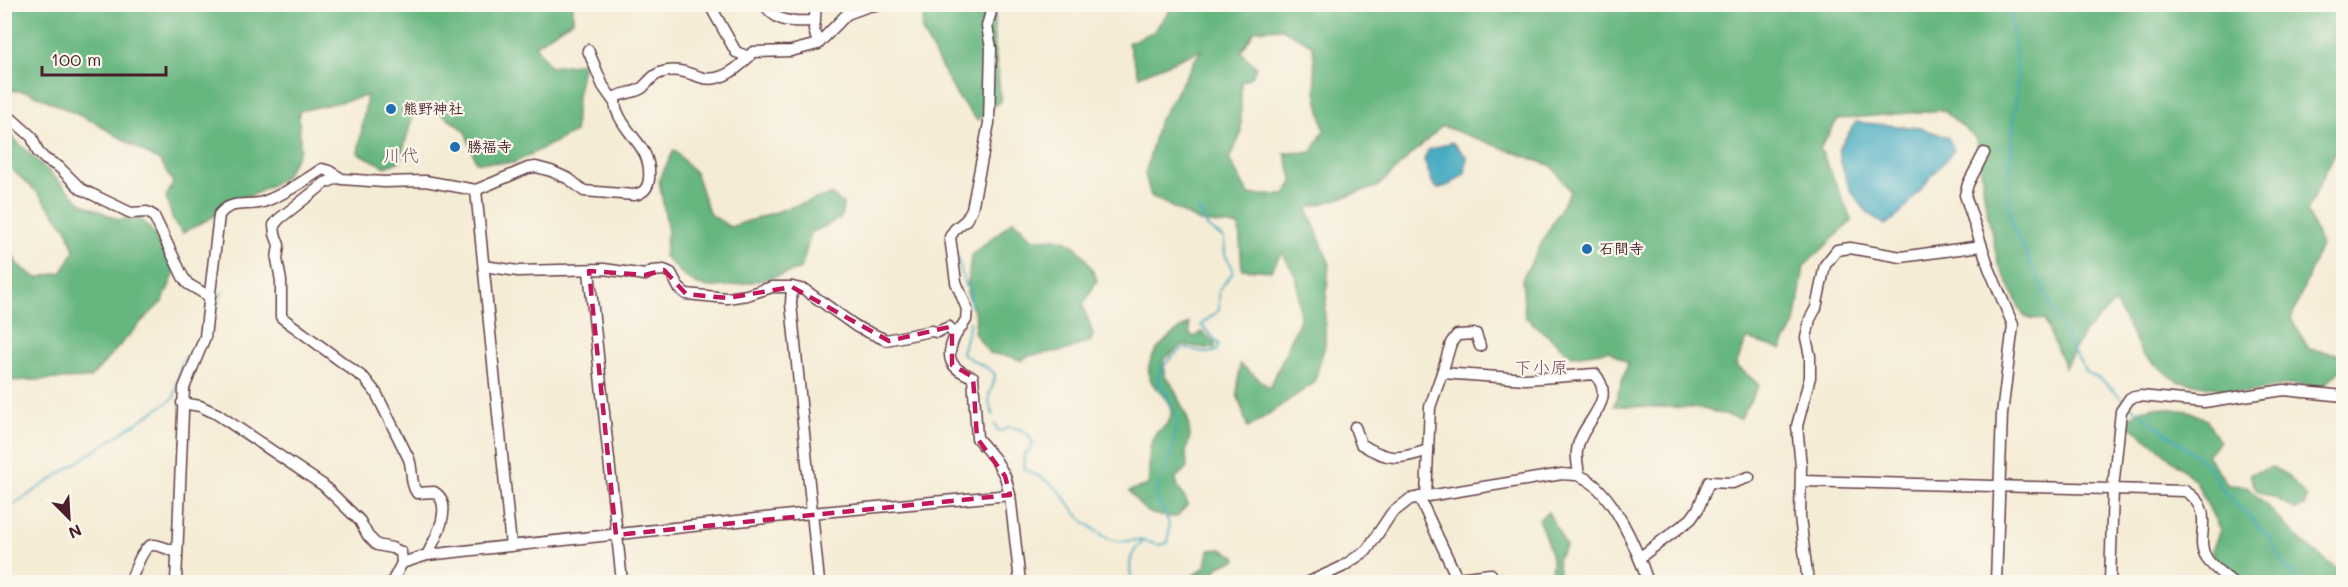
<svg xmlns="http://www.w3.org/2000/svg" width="2348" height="587" font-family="Mali,'Klee One',sans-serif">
<rect width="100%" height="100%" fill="#fbf7ec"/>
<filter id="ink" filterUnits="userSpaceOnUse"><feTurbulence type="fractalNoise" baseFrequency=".0167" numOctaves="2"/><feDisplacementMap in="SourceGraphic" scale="12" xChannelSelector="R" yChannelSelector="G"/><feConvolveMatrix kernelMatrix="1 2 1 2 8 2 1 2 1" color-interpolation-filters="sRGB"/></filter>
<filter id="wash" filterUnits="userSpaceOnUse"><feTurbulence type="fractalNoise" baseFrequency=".008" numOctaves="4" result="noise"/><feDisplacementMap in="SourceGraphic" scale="24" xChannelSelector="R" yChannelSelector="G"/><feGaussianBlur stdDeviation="1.35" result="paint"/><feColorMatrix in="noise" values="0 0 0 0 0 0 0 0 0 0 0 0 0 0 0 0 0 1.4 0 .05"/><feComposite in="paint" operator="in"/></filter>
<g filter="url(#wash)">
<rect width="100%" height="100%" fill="#f5ecd6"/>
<g fill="#66b680" stroke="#586a56" stroke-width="1.5" fill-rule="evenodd">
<path d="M931 4 996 5 994 38 1001 101 977 120 957 96 922 31 924 7Z"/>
<path d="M1175 4 2343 5V136L2307 211 2321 245 2291 319 2309 349 2343 355V368L2322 387 2294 384 2245 393 2177 381 2142 354 2115 302 2084 333 2065 367 2044 320 2024 317 1998 263 1985 201 1977 139 1943 110 1838 119 1820 148 1852 221 1804 266 1795 324 1781 349 1747 339 1736 365 1759 385 1740 419 1700 408 1614 406 1628 363 1609 351 1572 356 1525 317 1522 279 1570 191 1552 166 1442 126 1377 187 1307 208 1329 262 1325 317V345L1314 383 1248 428 1237 394 1240 364 1270 388 1300 319 1297 279 1282 252 1271 271 1242 269 1239 226 1200 222 1151 196 1145 175 1158 123 1201 50 1139 76 1128 43 1153 32ZM1281 28 1313 46 1316 92 1324 130 1312 152 1285 153 1293 182 1285 195H1249L1229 159 1241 134V82L1252 77 1256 67 1241 52 1255 30Z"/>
<path d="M5 5H573V20L535 45 550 67 584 63 577 96 575 132 514 163 476 162 465 131 431 106 413 115 400 161 386 167 358 153 367 96 299 111 300 150 284 178 183 233 173 221 166 197 173 183 161 162 94 122 29 92 10 90 11 136 82 203 119 220 137 216 151 230 176 269 163 301 143 320 90 378 5 381 4 234 17 264 37 278 62 272 74 251 68 231 38 193 9 167 4 149Z"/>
<path d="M674 150 696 174 709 213 730 227 831 194 843 204 841 218 811 233 801 269C777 276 718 294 696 284 684 278 673 265 664 256L668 231 659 180Z"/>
<path d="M1014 220 1033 239C1041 239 1050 238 1058 239 1077 240 1090 264 1097 280L1083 306 1093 334 1091 341 1067 350 1028 356 1022 361 1012 357 989 353 974 332 976 318 967 292 971 256Z"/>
<path d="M1189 323 1190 335 1195 337 1202 332 1215 343V346L1214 349 1183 345 1163 360 1165 377 1172 384 1188 420 1190 436 1186 452 1187 467 1176 478C1177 490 1184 494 1188 504L1177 517C1148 517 1146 513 1129 491L1148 485C1151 470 1146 449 1155 435 1160 427 1171 426 1171 414 1172 403 1162 395 1155 387 1134 361 1170 335 1189 323Z"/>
<path d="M2155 407 2189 411 2207 420 2219 441 2207 455 2228 485 2247 486 2300 540 2343 574V582H2240L2211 552 2220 530 2195 480 2150 441 2124 422 2141 410Z"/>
<path d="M2272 467 2287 475 2307 498 2304 506 2296 510C2289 506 2282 501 2275 498 2257 491 2256 494 2250 474Z"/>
<path d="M1548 512 1566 546 1557 559 1559 571 1557 582H1494L1498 572 1505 578 1529 574 1536 579 1547 580C1560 558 1544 540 1539 519Z"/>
<path d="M1221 549 1236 556 1237 560C1223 564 1214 563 1215 582H1184L1206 566 1209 550Z"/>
</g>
<g fill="#3fa9bf" stroke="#446475" stroke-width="1.5">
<path d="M1856 122 1921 128 1948 137 1954 150 1900 214 1885 225 1867 212 1850 190 1841 163 1839 148Z"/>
<path d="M1452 142 1467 157 1465 173 1451 184 1438 189 1433 184 1424 160 1428 150Z"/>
</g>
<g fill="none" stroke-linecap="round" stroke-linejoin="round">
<g stroke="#3fa9bf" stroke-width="2">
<path d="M2008 4C2011 29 2018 54 2017 79 2016 127 2004 175 2012 224L2074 353 2087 372 2104 382 2125 401"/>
<path d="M957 255 963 278 970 294 971 307"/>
<path d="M970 322 962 353C972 362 985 364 995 374 994 395 983 389 993 415"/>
<path d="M211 323 222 292"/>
<path d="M2129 405 2198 457 2209 467 2223 490 2271 540 2285 566 2298 582"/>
<path d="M995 424 997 430 1002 431 1008 427C1021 428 1027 431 1033 443L1030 449 1023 457 1025 469C1036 476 1048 479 1057 489 1064 495 1069 504 1075 512 1081 520 1103 537 1112 540 1124 544 1132 538 1144 541"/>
<path d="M4 511 174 398 182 362 198 342"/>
<path d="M1132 582C1128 565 1129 552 1144 541L1159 545 1168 543 1169 523 1157 498 1158 488 1173 447 1177 419 1167 394 1157 382C1161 365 1170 357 1184 348L1209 353 1217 351 1219 344 1201 325 1219 310V290L1233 272 1232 267 1225 255 1224 238 1208 228 1198 209"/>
</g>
</g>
</g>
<g filter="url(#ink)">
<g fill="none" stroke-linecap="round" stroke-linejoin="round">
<defs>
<g id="minor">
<path d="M707 4 712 9 736 52 749 57"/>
<path d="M764 4C779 25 791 21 815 21"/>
<path d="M818 44 847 14 869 6 884 4"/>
<path d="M588 50 603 86 615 103"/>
<path d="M4 112 32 137 38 152 45 159 59 167 81 189 131 213 147 212 154 216 183 277 188 284 210 297"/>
<path d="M1984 153 1968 184 1965 195 1989 268 2013 325 2002 414 1996 582"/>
<path d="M338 178 325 183 279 219 274 225 275 234 279 245 277 259 281 281V317L365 379 376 393 409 459C413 470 410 484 417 493L434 492C455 504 435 540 427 555"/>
<path d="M476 190 511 546"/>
<path d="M484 266 518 271 604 269 645 275 652 271 664 270 671 273 679 288 686 294 727 298 747 295 772 287H792L805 290 857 327 886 340 931 331 937 332 949 327 955 336C944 359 951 369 973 377L977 438 995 459 1005 476 1010 495 1020 582"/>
<path d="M589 271 622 582"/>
<path d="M792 287 791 304 819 582"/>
<path d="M955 336 966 320 967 309 956 282 950 237 955 229 966 220 972 209 989 123 991 48 987 26 993 4"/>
<path d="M1442 373 1451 343 1457 335 1476 334 1480 346"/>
<path d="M182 403 200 406 217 414 323 485 360 521 368 536 377 545 392 548 401 552 402 563"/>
<path d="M1355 427 1361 444C1388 461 1399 460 1428 450"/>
<path d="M1801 481 2185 491C2219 511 2192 538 2207 559 2213 568 2224 575 2232 582"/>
<path d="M1426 496 1430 407 1442 373 1526 379 1595 374C1619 403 1580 422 1577 451 1576 458 1578 467 1579 475"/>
<path d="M1419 497 1457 578 1491 574"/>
<path d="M1639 558 1691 519 1698 509 1709 482 1732 483 1749 477"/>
<path d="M130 582C134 574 142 545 153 545 160 545 170 550 177 552"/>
<path d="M176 582 184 388 205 337 219 215C231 199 247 207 263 202 283 195 304 181 322 169L329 171 342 179 384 182 425 181 476 190 528 168 536 167 551 171 569 179 584 191 634 195C643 193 648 189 649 179 652 146 627 138 617 111 615 107 615 102 615 97 623 93 635 93 642 88 651 80 653 73 668 71 681 69 690 74 700 77 721 84 741 66 753 52L791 51 818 44 814 30 816 4"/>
<path d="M392 582 402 563 427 555 811 513 1010 495"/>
<path d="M1309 582 1342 567 1367 550 1391 514 1410 499 1562 474C1567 475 1575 474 1580 476 1612 488 1638 552 1648 582"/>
<path d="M1808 582 1800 517 1801 466 1797 426 1810 377V356L1806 338 1810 319 1816 308 1825 265 1837 250 1850 248 1901 257 1981 246"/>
<path d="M2110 582 2113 489 2121 411 2130 398 2140 396 2204 402 2284 390 2344 396"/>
</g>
</defs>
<use href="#minor" stroke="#643e45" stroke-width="13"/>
<use href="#minor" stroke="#fff" stroke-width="10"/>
</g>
</g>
<path fill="none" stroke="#c2185b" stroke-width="4.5" stroke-dasharray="12 8" stroke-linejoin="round" d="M664 270 686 294 727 298 792 287 889 341 949 327 952 331V365L973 377 977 438 1005 476 1010 495 616 535 589 271 645 275Z"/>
<g fill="#1f6fb2" stroke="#fbf7ec" stroke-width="2">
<circle cx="391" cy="109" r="6"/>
<circle cx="455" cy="147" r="6"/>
<circle cx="1587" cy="249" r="6"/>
</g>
<g text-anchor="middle" stroke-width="4.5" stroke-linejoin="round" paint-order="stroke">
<g font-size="15" font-weight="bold" fill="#4a1f2b" stroke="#fbf7ec" text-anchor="start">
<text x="403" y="114">熊野神社</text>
<text x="467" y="152">勝福寺</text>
<text x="1599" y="254">石間寺</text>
</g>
<g font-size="18" fill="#7a4c5d" stroke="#fbf7ec">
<text x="401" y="162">川代</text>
<text x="1541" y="374">下小原</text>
</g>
</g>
<rect width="2348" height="587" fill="none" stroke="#fbf7ec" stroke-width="24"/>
<g transform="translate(69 518) rotate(156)" stroke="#fbf7ec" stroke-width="4.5" paint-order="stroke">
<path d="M0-4.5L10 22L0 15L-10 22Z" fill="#4a1f2b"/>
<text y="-9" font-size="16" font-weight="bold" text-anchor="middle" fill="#4a1f2b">N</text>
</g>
<path d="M42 66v9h124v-9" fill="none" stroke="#4a1f2b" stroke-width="3"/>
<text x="51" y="66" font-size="18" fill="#4a1f2b" stroke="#fbf7ec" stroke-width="4.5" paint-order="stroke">100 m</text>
</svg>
